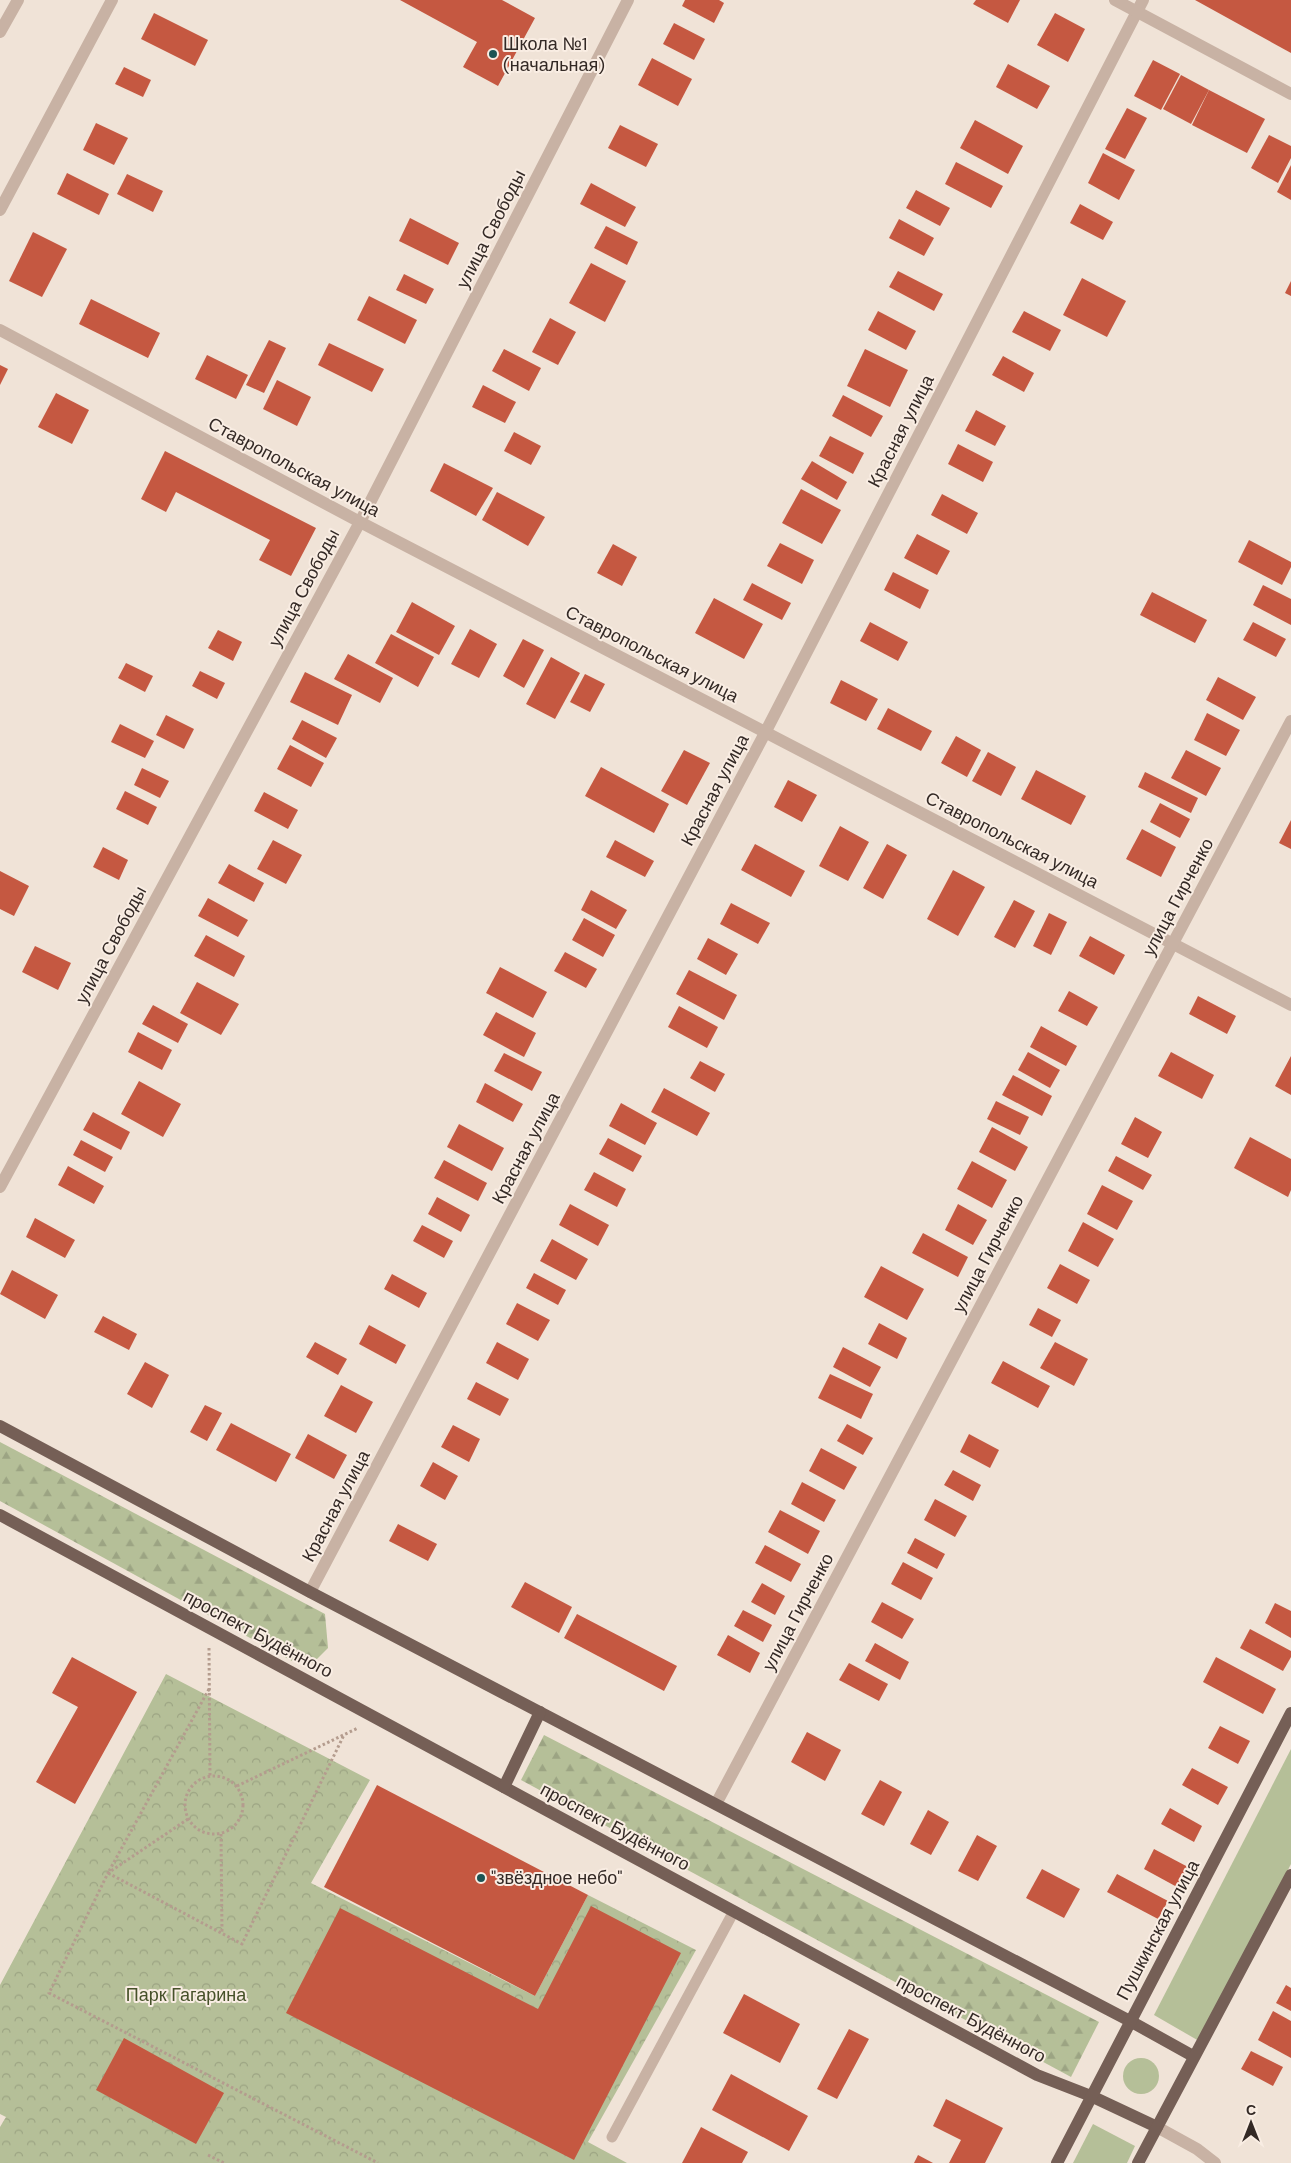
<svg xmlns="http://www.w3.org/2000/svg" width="1291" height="2163" font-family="'DM Sans',sans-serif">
<defs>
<pattern id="forest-firs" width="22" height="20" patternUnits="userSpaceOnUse" patternTransform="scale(1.25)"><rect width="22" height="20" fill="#b5bf98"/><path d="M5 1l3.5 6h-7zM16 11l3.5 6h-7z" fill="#9ca483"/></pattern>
<pattern id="park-crowns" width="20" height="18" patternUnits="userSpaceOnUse" patternTransform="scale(1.25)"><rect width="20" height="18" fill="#b5bf98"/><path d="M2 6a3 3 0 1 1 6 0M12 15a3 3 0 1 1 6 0" fill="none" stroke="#9ca483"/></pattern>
</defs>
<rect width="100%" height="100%" fill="#f0e3d7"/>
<g fill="#b5bf98">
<path d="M1291 1749V1864L1199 2041 1154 2015Z"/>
<circle cx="1141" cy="2076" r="18"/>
<path d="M1093 2124 1135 2146 1127 2163H1073Z"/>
</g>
<g fill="url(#forest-firs)">
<path d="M0 1442 325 1614 328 1648 313 1663 292 1661 0 1501Z"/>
<path d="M544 1735 1099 2022 1071 2077 521 1780Z"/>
</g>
<path fill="url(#park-crowns)" d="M166 1674 370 1780 311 1883 535 1996 588 1895 696 1950 588 2142 627 2163H0V2127L6 2117 0 2114V1985Z"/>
<g fill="#c55841">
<path d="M400 0H502L535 18 498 86 463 67 477 42Z"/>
<path d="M685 0H719L724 3 714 23 682 6Z"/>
<path d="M976 0H1020L1008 23 973 4Z"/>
<path d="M1195 0H1291V53Z"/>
<path d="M154 13 208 40 195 66 141 39Z"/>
<path d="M1055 13 1085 29 1068 62 1037 45Z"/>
<path d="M674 23 705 39 694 60 663 44Z"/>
<path d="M652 58 692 79 678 106 638 85Z"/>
<path d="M1153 60 1180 74 1161 110 1134 96Z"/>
<path d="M1008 64 1050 86 1037 109 996 87Z"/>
<path d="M124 67 151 80 143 97 115 84Z"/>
<path d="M1181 75 1209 90 1191 124 1163 109Z"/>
<path d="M1209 90 1265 119 1247 153 1192 125Z"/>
<path d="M1127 108 1147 118 1125 159 1105 149Z"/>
<path d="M975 120 1023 146 1008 174 960 148Z"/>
<path d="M96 123 128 138 114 165 83 150Z"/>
<path d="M620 125 658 144 646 167 608 148Z"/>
<path d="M1269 135 1291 146V158L1278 183 1251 168Z"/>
<path d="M1103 153 1135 170 1119 200 1088 183Z"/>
<path d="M956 162 1003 186 991 208 945 184Z"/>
<path d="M1291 165V200L1277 192Z"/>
<path d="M67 173 109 194 99 215 57 194Z"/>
<path d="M127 174 163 191 153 212 117 194Z"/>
<path d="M591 183 636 207 625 227 580 204Z"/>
<path d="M916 190 950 208 940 226 906 208Z"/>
<path d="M1080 204 1113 222 1103 240 1070 223Z"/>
<path d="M410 218 459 243 448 265 399 241Z"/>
<path d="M899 219 934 238 924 256 889 238Z"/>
<path d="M606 226 638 242 627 265 594 248Z"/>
<path d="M33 232 67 249 42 297 9 281Z"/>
<path d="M591 263 626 281 605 322 569 303Z"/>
<path d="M898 271 943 294 934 311 889 287Z"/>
<path d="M404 274 434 289 426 304 396 290Z"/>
<path d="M1082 278 1126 301 1107 337 1063 315Z"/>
<path d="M1291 281V296L1285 293Z"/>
<path d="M369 296 417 320 405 344 357 320Z"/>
<path d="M91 299 160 333 148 358 79 324Z"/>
<path d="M878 311 916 331 906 350 868 330Z"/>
<path d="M1024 311 1061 330 1050 351 1012 332Z"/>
<path d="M550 318 576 332 558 365 532 352Z"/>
<path d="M269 340 286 348 264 393 246 385Z"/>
<path d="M329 343 384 369 372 392 318 365Z"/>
<path d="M504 349 541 368 529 391 492 371Z"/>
<path d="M865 349 908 370 890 407 847 386Z"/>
<path d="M207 355 248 375 236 399 195 379Z"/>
<path d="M1003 356 1034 373 1024 392 992 375Z"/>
<path d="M0 365 8 369 0 385Z"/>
<path d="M277 380 311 397 297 426 263 409Z"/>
<path d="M483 385 516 402 505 423 472 407Z"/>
<path d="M56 393 89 410 72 444 38 427Z"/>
<path d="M843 395 883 416 871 437 832 416Z"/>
<path d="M976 410 1006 426 995 446 965 431Z"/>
<path d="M514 432 541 446 531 465 504 451Z"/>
<path d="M830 436 864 453 853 474 819 456Z"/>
<path d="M958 444 993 462 983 482 948 464Z"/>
<path d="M165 451 316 528 291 576 259 560 270 540 176 492 166 512 141 499Z"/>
<path d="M812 461 847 482 837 500 801 479Z"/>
<path d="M444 463 493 488 476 516 430 491Z"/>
<path d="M801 489 841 510 822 544 782 523Z"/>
<path d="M497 492 545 517 528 546 482 520Z"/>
<path d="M942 494 978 513 967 534 931 515Z"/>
<path d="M917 534 950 551 937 575 904 558Z"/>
<path d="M1249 540 1291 562V567L1282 585 1238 562Z"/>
<path d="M780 543 814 560 802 584 767 566Z"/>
<path d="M613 544 637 557 622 586 597 573Z"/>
<path d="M893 572 929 590 920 609 884 590Z"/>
<path d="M752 583 791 603 782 620 743 600Z"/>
<path d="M1263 585 1291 599V625L1253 605Z"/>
<path d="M1152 592 1207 620 1195 643 1140 615Z"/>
<path d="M714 598 763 624 744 659 695 633Z"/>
<path d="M412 602 455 626 439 655 396 632Z"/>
<path d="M870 622 908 642 898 661 860 641Z"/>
<path d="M1253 622 1286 639 1276 657 1243 640Z"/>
<path d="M470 629 497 644 479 678 451 664Z"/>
<path d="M218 630 242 642 233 661 208 648Z"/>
<path d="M391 634 434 657 418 687 375 663Z"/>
<path d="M523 639 544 650 524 688 503 676Z"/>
<path d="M348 654 393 678 380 703 334 679Z"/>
<path d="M551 657 580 673 555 719 526 704Z"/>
<path d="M126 663 153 676 145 692 118 678Z"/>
<path d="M200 671 225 683 217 699 192 686Z"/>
<path d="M305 672 352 695 338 725 290 702Z"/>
<path d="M585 674 605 684 590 712 570 702Z"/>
<path d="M1218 677 1256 697 1243 720 1206 700Z"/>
<path d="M841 680 878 699 866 721 830 703Z"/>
<path d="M888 708 932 731 921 751 877 729Z"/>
<path d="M1207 713 1240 730 1226 756 1194 740Z"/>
<path d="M166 715 194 729 184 749 156 735Z"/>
<path d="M302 720 337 738 326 758 292 739Z"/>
<path d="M120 724 154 741 145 758 111 742Z"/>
<path d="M956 736 981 750 967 777 941 763Z"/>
<path d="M290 745 324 763 311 787 277 769Z"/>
<path d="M684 750 710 763 687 805 661 791Z"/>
<path d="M1186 750 1221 768 1206 796 1171 778Z"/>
<path d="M988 752 1016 767 1001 796 972 781Z"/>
<path d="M601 767 669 804 654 833 585 796Z"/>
<path d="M142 768 169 781 160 798 134 785Z"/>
<path d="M1036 770 1086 796 1071 825 1021 799Z"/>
<path d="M1145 772 1198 798 1191 813 1138 787Z"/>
<path d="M788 780 817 795 802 822 774 807Z"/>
<path d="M125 791 157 807 148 825 116 809Z"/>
<path d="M264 792 298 810 288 829 254 811Z"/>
<path d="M1160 803 1190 819 1180 838 1150 822Z"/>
<path d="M1291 820V849L1279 843Z"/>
<path d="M840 826 869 842 848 881 819 866Z"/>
<path d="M1142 829 1176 847 1161 877 1126 859Z"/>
<path d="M273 840 302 855 286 884 257 869Z"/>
<path d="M615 840 654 861 645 877 606 857Z"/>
<path d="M755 844 805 871 791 897 741 870Z"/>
<path d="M887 844 907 855 883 899 863 888Z"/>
<path d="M103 847 128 860 119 880 93 867Z"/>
<path d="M229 864 264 883 254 902 218 883Z"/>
<path d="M953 870 985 887 958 936 927 919Z"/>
<path d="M0 871 29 886 14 916 0 909Z"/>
<path d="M591 890 627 910 616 929 581 910Z"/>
<path d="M208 898 248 920 238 937 198 916Z"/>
<path d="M1014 900 1035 911 1015 948 994 937Z"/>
<path d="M731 903 770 923 758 944 720 924Z"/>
<path d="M1049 913 1067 922 1051 955 1033 946Z"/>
<path d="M584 918 615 935 603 957 572 940Z"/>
<path d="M206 935 245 956 234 977 194 956Z"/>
<path d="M1090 936 1125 955 1114 975 1079 956Z"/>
<path d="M708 938 738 954 726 975 697 959Z"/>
<path d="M35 946 71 963 58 990 22 972Z"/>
<path d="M565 952 597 969 586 988 554 971Z"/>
<path d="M500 967 547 992 533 1018 486 993Z"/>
<path d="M689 970 737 995 724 1020 676 994Z"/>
<path d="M197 982 239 1004 221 1035 180 1013Z"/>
<path d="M1069 991 1098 1007 1087 1026 1058 1011Z"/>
<path d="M1198 996 1236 1016 1227 1034 1189 1014Z"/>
<path d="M153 1005 188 1024 178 1043 142 1024Z"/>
<path d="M679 1006 718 1027 707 1048 668 1027Z"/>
<path d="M496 1012 536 1033 524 1057 483 1035Z"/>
<path d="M1041 1026 1077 1046 1066 1066 1030 1047Z"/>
<path d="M138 1032 172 1050 162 1070 128 1052Z"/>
<path d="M1028 1052 1060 1070 1050 1088 1018 1070Z"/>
<path d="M1171 1052 1214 1075 1202 1099 1158 1076Z"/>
<path d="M504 1053 542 1072 532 1091 494 1071Z"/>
<path d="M1291 1056V1095L1275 1086Z"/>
<path d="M700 1061 725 1074 715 1092 690 1078Z"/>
<path d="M1013 1075 1052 1096 1042 1116 1002 1095Z"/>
<path d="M139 1081 181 1104 163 1137 121 1114Z"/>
<path d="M485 1083 523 1104 513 1122 476 1102Z"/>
<path d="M664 1088 710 1113 697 1136 651 1112Z"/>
<path d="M996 1101 1029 1117 1020 1135 987 1119Z"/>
<path d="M621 1103 657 1123 645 1145 609 1126Z"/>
<path d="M93 1112 130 1132 121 1150 83 1130Z"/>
<path d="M1135 1117 1162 1132 1148 1158 1121 1144Z"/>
<path d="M459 1124 504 1148 492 1171 447 1147Z"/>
<path d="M992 1127 1028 1147 1015 1171 979 1152Z"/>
<path d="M1250 1137 1291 1159V1190L1288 1197 1234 1168Z"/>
<path d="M608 1138 642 1156 633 1172 599 1154Z"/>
<path d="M81 1140 113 1157 105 1172 73 1155Z"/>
<path d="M1116 1156 1152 1175 1143 1190 1108 1171Z"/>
<path d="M444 1160 487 1183 478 1201 434 1178Z"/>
<path d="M972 1161 1007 1180 992 1208 957 1189Z"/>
<path d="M68 1166 104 1186 94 1204 58 1185Z"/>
<path d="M594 1172 626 1189 617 1207 584 1190Z"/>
<path d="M1102 1185 1133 1201 1117 1230 1087 1214Z"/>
<path d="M437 1197 470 1215 461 1232 428 1214Z"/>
<path d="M570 1204 609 1225 598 1246 559 1225Z"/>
<path d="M958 1204 987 1220 973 1245 945 1230Z"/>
<path d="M35 1218 75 1240 65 1258 26 1237Z"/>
<path d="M1083 1222 1114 1239 1098 1267 1068 1251Z"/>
<path d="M422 1225 453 1241 444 1258 413 1241Z"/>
<path d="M923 1233 968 1257 958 1277 912 1253Z"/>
<path d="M552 1239 588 1259 576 1280 540 1261Z"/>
<path d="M1060 1264 1090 1280 1077 1304 1047 1288Z"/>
<path d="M881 1266 924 1289 907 1320 864 1297Z"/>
<path d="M12 1270 58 1295 45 1319 0 1294Z"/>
<path d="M534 1273 566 1290 558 1305 526 1288Z"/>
<path d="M392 1274 427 1293 419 1308 384 1289Z"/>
<path d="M517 1303 550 1320 538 1341 506 1324Z"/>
<path d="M1038 1308 1061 1320 1052 1337 1029 1325Z"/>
<path d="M103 1316 137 1334 129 1350 94 1332Z"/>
<path d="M879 1323 907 1338 897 1359 868 1344Z"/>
<path d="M369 1325 406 1345 396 1364 359 1344Z"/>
<path d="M315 1342 347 1359 338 1375 306 1357Z"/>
<path d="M497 1342 529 1359 518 1380 486 1363Z"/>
<path d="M1055 1342 1088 1359 1074 1386 1040 1368Z"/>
<path d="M843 1347 881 1367 870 1387 833 1367Z"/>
<path d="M1003 1361 1050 1386 1038 1408 991 1383Z"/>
<path d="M145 1362 169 1375 152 1408 127 1394Z"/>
<path d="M830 1374 873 1394 861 1419 818 1398Z"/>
<path d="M476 1382 509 1399 500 1416 467 1399Z"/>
<path d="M341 1385 373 1402 356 1433 324 1416Z"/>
<path d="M205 1405 222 1413 207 1441 190 1432Z"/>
<path d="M231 1423 291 1454 276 1482 216 1450Z"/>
<path d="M847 1424 873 1438 863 1455 837 1441Z"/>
<path d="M453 1425 480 1439 469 1462 441 1447Z"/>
<path d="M308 1434 347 1455 334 1479 295 1458Z"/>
<path d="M969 1434 999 1450 990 1468 960 1452Z"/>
<path d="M821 1448 857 1467 844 1490 809 1471Z"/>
<path d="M433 1462 458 1476 445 1500 420 1486Z"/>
<path d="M953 1470 981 1485 973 1501 944 1485Z"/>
<path d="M802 1482 836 1500 824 1522 791 1504Z"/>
<path d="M935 1499 967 1516 955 1537 924 1520Z"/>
<path d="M780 1510 820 1531 808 1554 768 1532Z"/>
<path d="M398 1524 437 1544 428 1561 389 1541Z"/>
<path d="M915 1538 945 1554 937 1569 907 1553Z"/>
<path d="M765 1545 801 1564 791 1582 755 1563Z"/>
<path d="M903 1562 933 1578 921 1600 891 1584Z"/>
<path d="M525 1582 572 1607 559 1633 511 1607Z"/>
<path d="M762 1583 785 1596 775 1615 751 1602Z"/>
<path d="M882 1602 914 1619 902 1639 871 1622Z"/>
<path d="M1275 1603 1291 1611V1638L1265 1623Z"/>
<path d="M743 1610 772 1625 763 1642 734 1626Z"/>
<path d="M577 1614 677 1666 664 1691 564 1638Z"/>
<path d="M1250 1629 1291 1651V1657L1283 1671 1240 1648Z"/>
<path d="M728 1635 760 1653 750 1673 717 1655Z"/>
<path d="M875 1643 909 1662 900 1680 865 1661Z"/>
<path d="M72 1657 137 1692 75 1804 36 1782 78 1707 52 1693Z"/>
<path d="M1216 1657 1276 1689 1263 1714 1203 1682Z"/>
<path d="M849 1663 888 1684 879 1701 839 1680Z"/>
<path d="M1220 1726 1250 1741 1238 1764 1208 1748Z"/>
<path d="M807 1732 841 1750 825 1781 791 1762Z"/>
<path d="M1192 1768 1228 1787 1218 1805 1182 1785Z"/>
<path d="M880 1780 902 1792 884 1826 861 1814Z"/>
<path d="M377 1785 588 1895 535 1996 324 1887Z"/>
<path d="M1170 1808 1202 1826 1194 1842 1161 1824Z"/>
<path d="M928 1810 949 1822 931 1855 910 1844Z"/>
<path d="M977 1835 997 1846 978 1881 958 1871Z"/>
<path d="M1154 1849 1188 1867 1177 1887 1144 1869Z"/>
<path d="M1042 1869 1080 1889 1064 1918 1026 1898Z"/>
<path d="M1117 1874 1168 1901 1158 1919 1107 1892Z"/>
<path d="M591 1906 681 1953 574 2160 286 2013 340 1908 538 2009Z"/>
<path d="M1286 1985 1291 1988V2011L1276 2003Z"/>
<path d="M744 1994 800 2024 780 2063 723 2033Z"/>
<path d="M1273 2011 1291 2021V2058L1258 2040Z"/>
<path d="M849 2029 869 2039 837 2099 817 2089Z"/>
<path d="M124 2038 224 2093 196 2144 96 2090Z"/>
<path d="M1251 2051 1283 2067 1273 2086 1241 2069Z"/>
<path d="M731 2074 808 2116 789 2151 712 2110Z"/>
<path d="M946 2099 1003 2128 985 2163H949L961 2140 933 2126Z"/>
<path d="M701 2127 748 2152 742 2163H682Z"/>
<path d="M918 2155 933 2163H914Z"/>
</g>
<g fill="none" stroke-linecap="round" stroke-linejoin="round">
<g stroke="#b49c8e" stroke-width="3" stroke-dasharray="2.5 2.5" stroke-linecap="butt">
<path d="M209 1648 210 1776"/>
<path d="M209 1689 108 1873 242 1944 344 1735"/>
<circle cx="214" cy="1805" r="29"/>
<path d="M237 1786 358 1728"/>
<path d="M188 1819 108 1873 49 1993 378 2163"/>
<path d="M221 1834 222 1933"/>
<path d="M208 2155 224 2163"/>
</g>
<path stroke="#c8b2a4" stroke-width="11" d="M612 2137 734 1911"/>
<g stroke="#c8b2a4" stroke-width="12">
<path d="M0 32 18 0"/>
<path d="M0 210 112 0"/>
<path d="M0 330 360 522 1291 1005"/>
<path d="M0 1187 360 522 628 0"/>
<path d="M310 1592 765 733 1143 0"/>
<path d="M716 1804 1291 721"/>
<path d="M1157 2127 1197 2149 1215 2163"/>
</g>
<path stroke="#c8b2a4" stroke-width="12" d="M1115 0 1291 94"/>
<g stroke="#755f56" stroke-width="12">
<path d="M0 1426 310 1592 1130 2021 1193 2056"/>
<path d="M0 1515 1037 2075 1091 2096 1157 2127"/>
<path d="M504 1787 540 1712"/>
<path d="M1057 2163 1291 1713"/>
<path d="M1138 2163 1291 1875"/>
</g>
</g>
<g fill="#1c5454" stroke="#f9ede3" stroke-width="2">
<circle cx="493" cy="54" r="5"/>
<circle cx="481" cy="1878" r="5"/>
</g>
<g text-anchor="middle" stroke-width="4" stroke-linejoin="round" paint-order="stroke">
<g font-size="18" fill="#332925" stroke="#f9ede3" text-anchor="start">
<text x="503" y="50">Школа №1<tspan x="503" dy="21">(начальная)</tspan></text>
<text x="491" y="1884">"звёздное небо"</text>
</g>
<g font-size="18" fill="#332925" stroke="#f9ede3">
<text transform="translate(491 229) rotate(-63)" y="6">улица Свободы</text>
<text transform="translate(901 431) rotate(-63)" y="6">Красная улица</text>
<text transform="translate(294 467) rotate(28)" y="6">Ставропольская улица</text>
<text transform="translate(304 588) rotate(-62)" y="6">улица Свободы</text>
<text transform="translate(652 654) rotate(27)" y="6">Ставропольская улица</text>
<text transform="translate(715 790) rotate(-62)" y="6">Красная улица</text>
<text transform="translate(1012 840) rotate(27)" y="6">Ставропольская улица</text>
<text transform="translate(1178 897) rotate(-62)" y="6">улица Гирченко</text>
<text transform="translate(111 945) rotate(-62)" y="6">улица Свободы</text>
<text transform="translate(526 1148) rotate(-62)" y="6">Красная улица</text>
<text transform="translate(988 1254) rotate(-62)" y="6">улица Гирченко</text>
<text transform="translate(336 1506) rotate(-62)" y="6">Красная улица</text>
<text transform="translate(798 1612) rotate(-62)" y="6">улица Гирченко</text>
<text transform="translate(258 1634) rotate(28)" y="6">проспект Будённого</text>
<text transform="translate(615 1827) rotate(28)" y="6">проспект Будённого</text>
<text transform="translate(1158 1930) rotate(-62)" y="6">Пушкинская улица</text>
<text transform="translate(971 2019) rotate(28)" y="6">проспект Будённого</text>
</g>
<g font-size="18" fill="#465129" stroke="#f9ede3">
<text x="186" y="2001">Парк Гагарина</text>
</g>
</g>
<g transform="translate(1251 2123)" stroke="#f9ede3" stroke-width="4" paint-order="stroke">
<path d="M0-4L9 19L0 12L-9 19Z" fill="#332925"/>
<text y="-8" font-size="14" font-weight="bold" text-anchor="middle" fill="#332925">С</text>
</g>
</svg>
